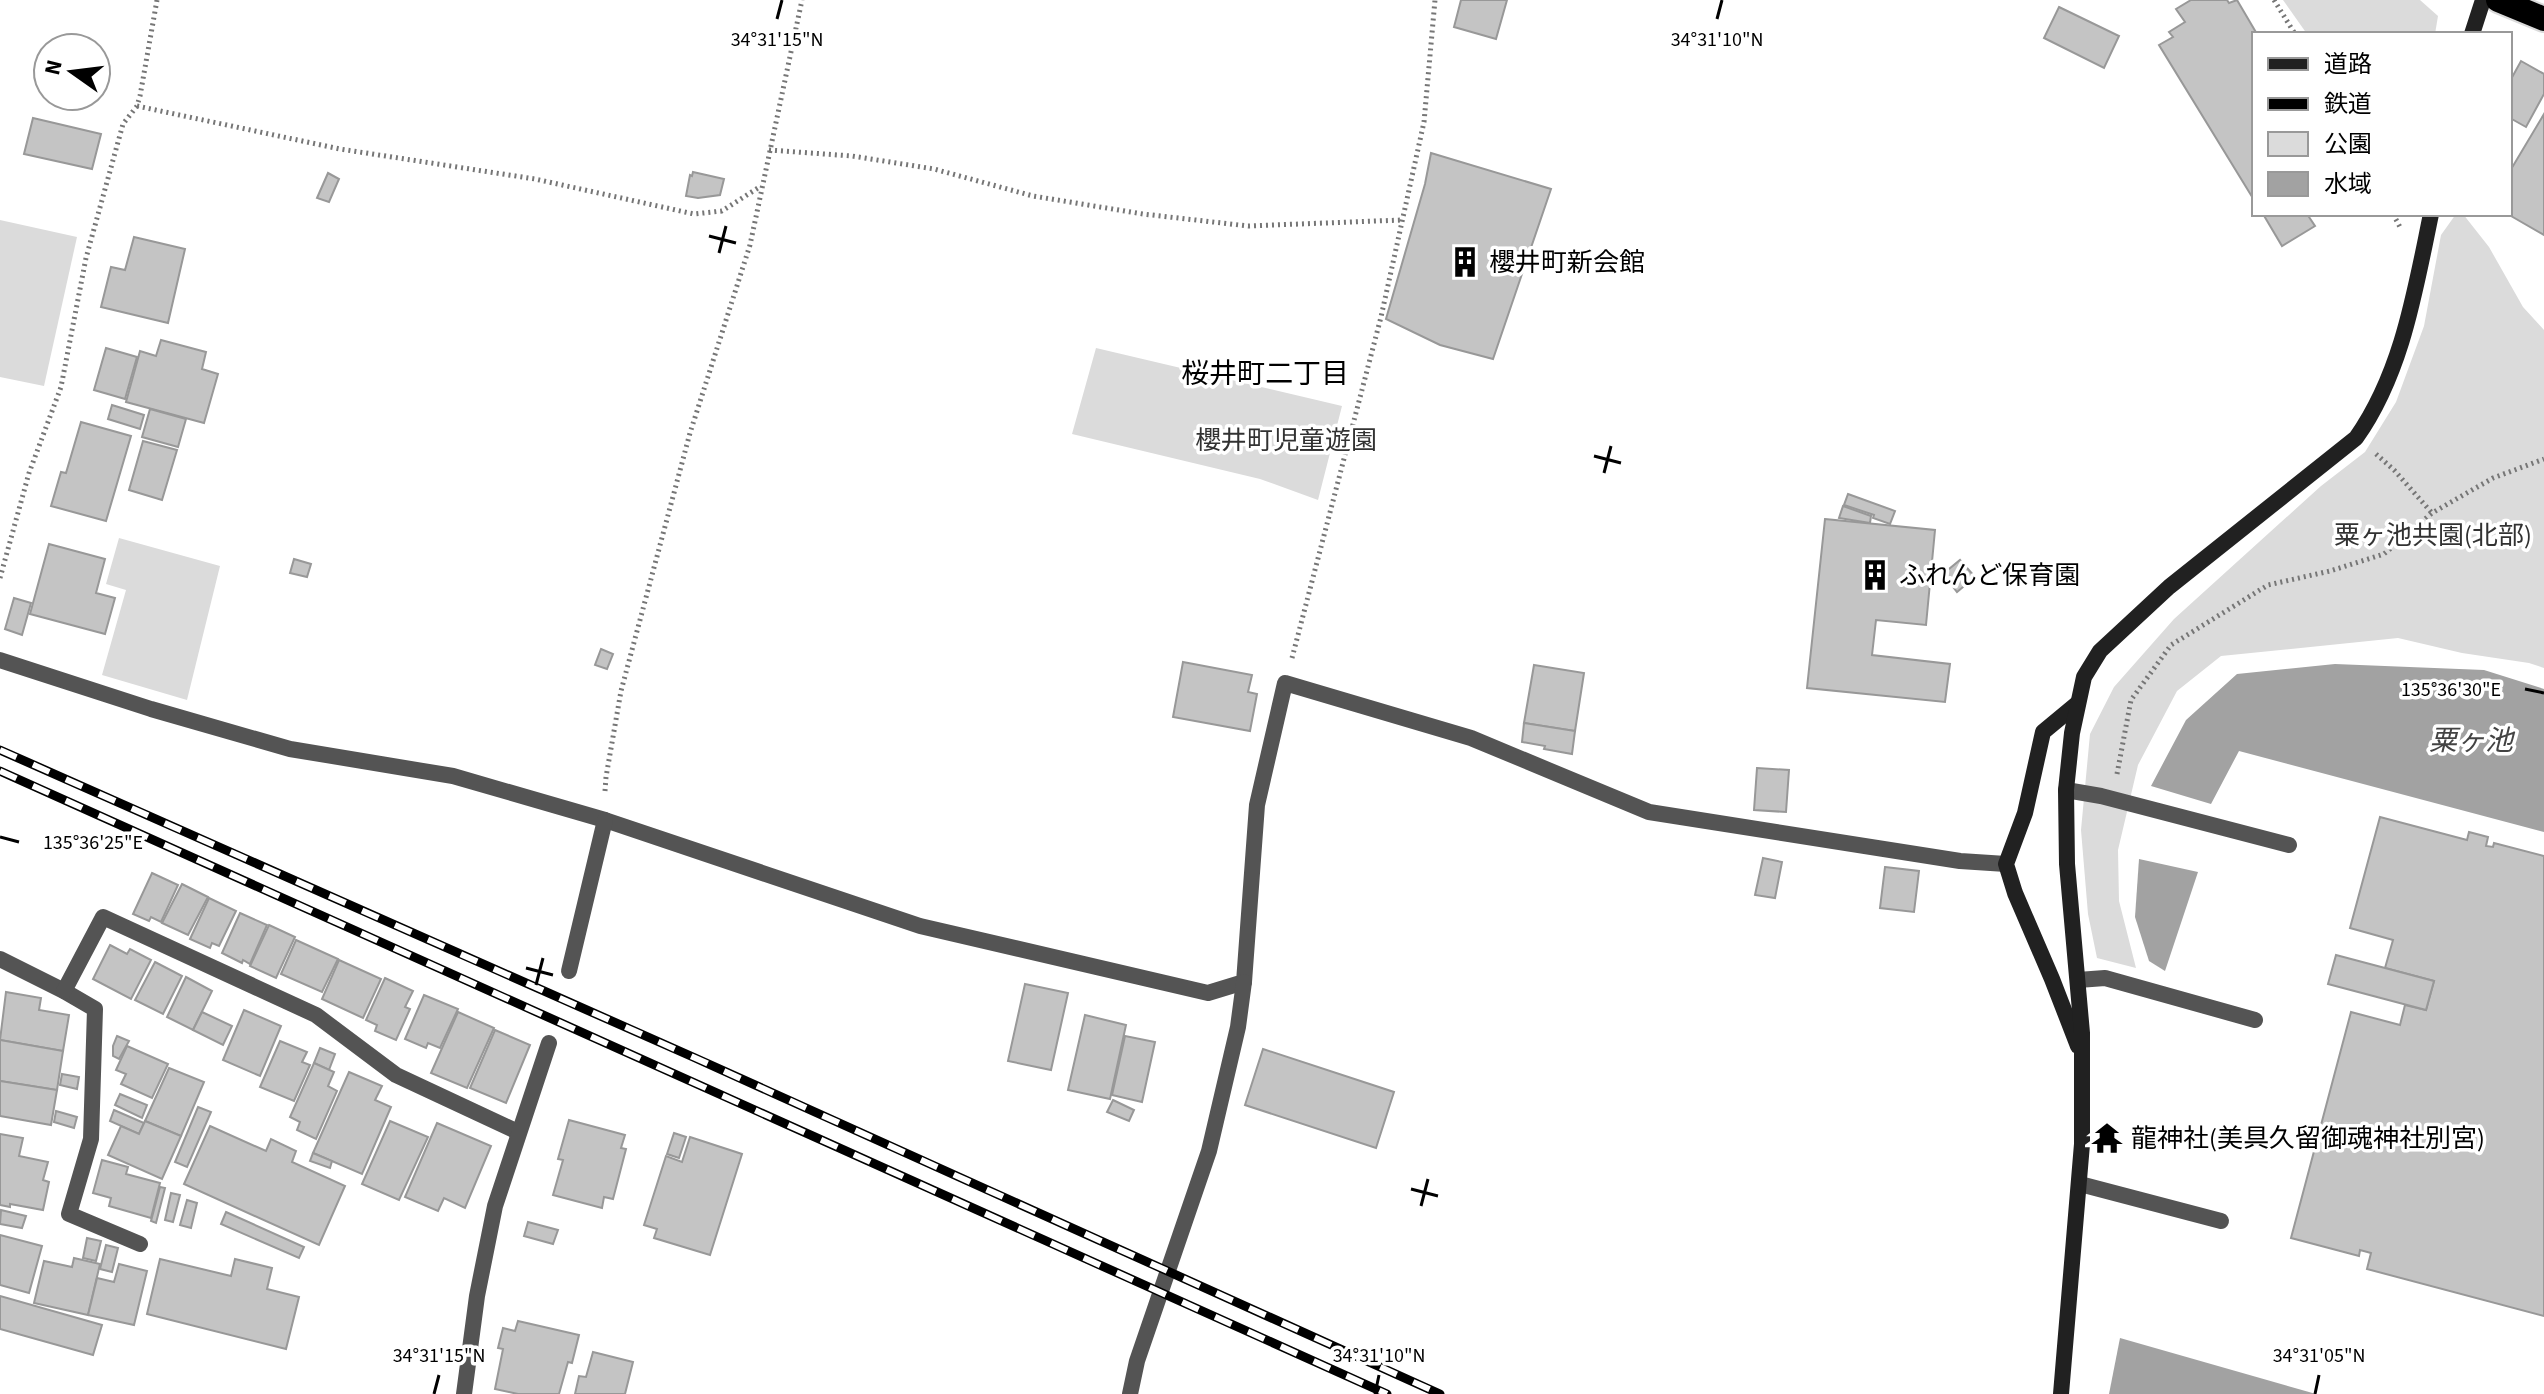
<svg xmlns="http://www.w3.org/2000/svg" width="2544" height="1394" font-family="'Source Sans 3','Noto Sans JP',sans-serif">
<rect width="100%" height="100%" fill="#fff"/>
<g fill="#dbdbdb">
<path d="M2283 0H2420L2438 16 2435 34H2307Z"/>
<path d="M2456 214H2463L2489 247 2523 307 2544 330V668L2529 663 2462 653 2398 638 2221 656 2177 691 2138 765 2118 850 2119 901 2136 968 2097 958 2088 914 2081 830 2090 734 2114 687 2174 619 2321 486 2365 452 2396 402 2424 326 2441 235Z"/>
<path d="M0 220 77 237 44 386 0 377Z"/>
<path d="M1096 348 1342 406 1318 500 1260 479 1072 434Z"/>
<path d="M119 538 220 566 187 700 102 675 126 590 106 584Z"/>
</g>
<g fill="#a2a2a2">
<path d="M2335 664 2484 670 2544 689V832L2239 751 2211 804 2151 786 2186 720 2237 674Z"/>
<path d="M2139 859 2198 872 2165 971 2149 961 2135 917Z"/>
<path d="M2120 1338 2316 1394H2109Z"/>
</g>
<g fill="#c4c4c4" stroke="#989898" stroke-width="2">
<path d="M1461 0H1507L1496 39 1454 27Z"/>
<path d="M2191 0H2227L2229 3 2237 0 2257 34H2254V200L2159 45 2173 37 2169 32 2185 22 2176 9Z"/>
<path d="M2059 7 2119 36 2104 68 2044 38Z"/>
<path d="M2521 61 2544 74V94L2526 127 2510 118V81Z"/>
<path d="M2544 114V235L2511 216 2510 193V171Z"/>
<path d="M33 118 101 134 92 169 24 154Z"/>
<path d="M1431 153 1551 189 1493 359 1440 345 1386 319 1425 184Z"/>
<path d="M693 172 724 179 720 195 698 198 686 196 690 175 692 176Z"/>
<path d="M328 173 339 179 329 202 317 198Z"/>
<path d="M2263 214H2307L2315 226 2282 246Z"/>
<path d="M134 237 185 249 168 323 101 307 111 267 125 270Z"/>
<path d="M161 340 206 352 202 369 218 374 204 423 126 402 140 351 156 356Z"/>
<path d="M106 348 137 357 125 399 94 390Z"/>
<path d="M112 405 144 415 140 429 108 419Z"/>
<path d="M150 409 186 419 178 447 142 437Z"/>
<path d="M81 422 131 436 106 521 51 506 61 472 66 473Z"/>
<path d="M143 441 177 450 162 500 129 490Z"/>
<path d="M1848 494 1895 511 1890 524 1873 518 1874 515 1844 505Z"/>
<path d="M1843 506 1871 516 1870 523 1839 518Z"/>
<path d="M1825 519 1935 530 1926 625 1876 620 1872 655 1950 664 1945 702 1807 688Z"/>
<path d="M49 544 105 559 96 593 115 598 105 634 30 614Z"/>
<path d="M294 559 311 564 307 577 290 573Z"/>
<path d="M1960 560 1975 577 1957 592 1943 574Z"/>
<path d="M14 598 31 603 22 635 5 629Z"/>
<path d="M601 649 613 654 607 669 595 665Z"/>
<path d="M1183 662 1252 675 1248 692 1257 694 1250 731 1173 717Z"/>
<path d="M1534 665 1584 673 1575 731 1524 723Z"/>
<path d="M1524 723 1575 731 1572 754 1544 749 1545 746 1522 742Z"/>
<path d="M1757 768 1789 770 1786 812 1754 810Z"/>
<path d="M2380 817 2467 840 2469 832 2488 837 2486 846 2493 847 2494 843 2544 856V1316L2367 1269 2371 1253 2360 1250 2359 1256 2291 1238 2351 1012 2400 1025 2405 1005 2426 1010 2434 981 2385 968 2393 940 2350 928Z"/>
<path d="M1763 858 1782 862 1775 898 1755 895Z"/>
<path d="M1885 867 1919 871 1914 912 1880 908Z"/>
<path d="M152 873 178 885 161 922 151 917 149 921 133 914Z"/>
<path d="M182 884 208 897 188 935 162 923Z"/>
<path d="M209 898 236 911 219 946 212 943 210 948 190 939Z"/>
<path d="M240 913 267 925 250 964 243 960 242 963 222 953Z"/>
<path d="M269 925 295 937 276 978 250 966Z"/>
<path d="M296 940 338 959 322 992 281 974Z"/>
<path d="M110 945 127 954 130 949 151 960 131 999 93 979Z"/>
<path d="M2336 955 2434 981 2426 1010 2328 984Z"/>
<path d="M339 960 381 979 363 1018 322 999Z"/>
<path d="M155 962 182 976 163 1014 135 1000Z"/>
<path d="M186 977 212 991 193 1030 167 1017Z"/>
<path d="M385 978 413 991 405 1007 410 1009 396 1040 375 1031 377 1025 366 1020Z"/>
<path d="M1025 984 1068 993 1051 1070 1008 1061Z"/>
<path d="M6 992 41 998 39 1010 69 1015 63 1051 0 1040Z"/>
<path d="M424 995 458 1009 440 1048 428 1043 426 1048 405 1039Z"/>
<path d="M244 1010 281 1026 260 1076 223 1060Z"/>
<path d="M202 1012 232 1026 223 1045 193 1030Z"/>
<path d="M458 1012 494 1028 467 1088 431 1073Z"/>
<path d="M1085 1015 1126 1025 1110 1099 1068 1090Z"/>
<path d="M495 1030 530 1045 506 1103 470 1088Z"/>
<path d="M117 1036 129 1041 119 1059 113 1056V1046Z"/>
<path d="M1125 1036 1155 1042 1142 1102 1112 1095Z"/>
<path d="M0 1040 63 1051 57 1090 0 1081Z"/>
<path d="M280 1041 307 1052 302 1062 310 1065 294 1101 260 1087Z"/>
<path d="M127 1046 168 1064 152 1098 121 1084 126 1074 116 1070Z"/>
<path d="M320 1048 335 1054 329 1070 314 1063Z"/>
<path d="M1263 1049 1394 1092 1376 1148 1245 1105Z"/>
<path d="M314 1063 334 1072 328 1086 337 1091 316 1139 297 1130 300 1122 290 1117Z"/>
<path d="M169 1068 204 1082 181 1136 145 1121Z"/>
<path d="M349 1072 382 1086 375 1100 391 1107 362 1174 313 1153Z"/>
<path d="M62 1074 79 1077 77 1089 60 1085Z"/>
<path d="M0 1081 57 1090 51 1125 0 1116Z"/>
<path d="M120 1094 147 1105 142 1118 115 1105Z"/>
<path d="M1113 1100 1134 1110 1129 1121 1107 1112Z"/>
<path d="M198 1107 211 1112 187 1167 175 1162Z"/>
<path d="M114 1110 144 1123 139 1134 110 1121Z"/>
<path d="M56 1111 77 1117 74 1128 54 1122Z"/>
<path d="M569 1120 625 1135 621 1148 626 1149 613 1199 604 1197 602 1208 553 1195 563 1160 558 1159Z"/>
<path d="M145 1121 181 1136 162 1179 108 1155 121 1126 139 1134Z"/>
<path d="M390 1121 428 1137 399 1200 362 1184Z"/>
<path d="M437 1123 491 1146 465 1208 444 1198 438 1211 405 1197Z"/>
<path d="M210 1126 266 1151 271 1139 296 1151 292 1162 345 1186 319 1245 184 1184Z"/>
<path d="M674 1133 686 1137 679 1158 667 1154Z"/>
<path d="M0 1134 23 1138 19 1156 48 1162 43 1180 49 1182 43 1210 10 1204V1207L0 1205Z"/>
<path d="M690 1137 742 1154 710 1255 654 1238 657 1229 644 1225 666 1156 682 1162Z"/>
<path d="M313 1153 332 1161 330 1168 310 1161Z"/>
<path d="M102 1160 128 1167 126 1174 160 1183 151 1218 109 1206 111 1198 93 1193Z"/>
<path d="M160 1187 165 1188 156 1223 151 1221Z"/>
<path d="M171 1193 180 1195 173 1222 165 1220Z"/>
<path d="M187 1200 197 1203 191 1228 180 1225Z"/>
<path d="M1 1210 26 1216 22 1228 0 1224Z"/>
<path d="M226 1212 304 1247 299 1258 221 1224Z"/>
<path d="M528 1222 558 1230 553 1244 524 1236Z"/>
<path d="M0 1235 42 1246 29 1293 0 1285Z"/>
<path d="M87 1238 101 1241 96 1261 83 1258Z"/>
<path d="M106 1245 118 1248 112 1272 100 1269Z"/>
<path d="M74 1258 100 1264 88 1315 34 1303 44 1261 72 1267Z"/>
<path d="M160 1259 231 1276 235 1259 272 1268 267 1289 299 1297 286 1349 147 1314Z"/>
<path d="M119 1264 147 1271 134 1325 88 1315 97 1278 114 1282Z"/>
<path d="M0 1296 102 1325 93 1355 0 1329Z"/>
<path d="M518 1321 579 1335 572 1363 568 1362 559 1394H518L495 1389 503 1349 498 1348 503 1328 515 1331Z"/>
<path d="M593 1352 633 1362 625 1394H575L579 1376 586 1377Z"/>
</g>
<g fill="none" stroke-linecap="round" stroke-linejoin="round">
<defs>
<path id="highway" d="M2498 0 2544 19"/>
</defs>
<use href="#highway" stroke="#dbdbdb" stroke-width="28"/>
<g stroke="#767676" stroke-width="5" stroke-dasharray="2 4" stroke-linecap="butt">
<path d="M2274 0 2295 34"/>
<path d="M137 106 340 149 535 179 694 214 722 211 761 186"/>
<path d="M769 150 852 156 934 169 1033 196 1143 214 1248 226 1402 220"/>
<path d="M2393 214 2400 227"/>
<path d="M2376 454 2394 470 2432 513"/>
<path d="M0 578 29 473 61 387 86 258 123 124 137 106 140 96 157 0"/>
<path d="M1292 658 1381 317 1424 122 1435 0"/>
<path d="M2117 774 2131 700 2171 645 2268 585 2330 571 2384 554 2432 513 2493 478 2544 459"/>
<path d="M605 791 606 777 621 691 690 433 750 245 802 0"/>
</g>
<g stroke="#545454" stroke-width="16">
<path d="M0 660 151 709 290 749 453 776 605 820 920 926 1208 993 1244 982 1257 805 1285 683 1471 738 1649 812 1960 861 2006 864"/>
<path d="M2066 790 2101 796 2289 845"/>
<path d="M0 959 64 991 95 1009 91 1139 69 1214 140 1244"/>
<path d="M569 971 605 820"/>
<path d="M2078 980 2105 978 2255 1020"/>
<path d="M64 991 103 917 316 1015 396 1075 518 1132"/>
<path d="M2080 1184 2221 1221"/>
<path d="M464 1394 477 1296 495 1206 549 1043"/>
<path d="M1130 1394 1137 1361 1209 1151 1238 1027 1244 982"/>
</g>
<g stroke="#212121" stroke-width="16">
<path d="M2472 34 2483 0"/>
<path d="M2078 1046 2052 979 2015 893 2006 864 2025 813 2043 732 2078 703"/>
<path d="M2061 1394 2082 1144V1033L2067 864 2066 790 2072 733 2084 677 2100 651 2169 587 2356 438C2402 373 2415 291 2431 214"/>
</g>
<use href="#highway" stroke="#000" stroke-width="24"/>
<defs>
<g id="rail">
<path d="M0 750 693 1057 1440 1394"/>
<path d="M0 771 1387 1394"/>
</g>
</defs>
<use href="#rail" stroke="#000" stroke-width="9"/>
<use href="#rail" stroke="#fff" stroke-width="6" stroke-dasharray="18" stroke-linecap="butt"/>
</g>
<path fill="none" stroke="#000" stroke-width="3" d="M777 19 782 0M1717 19 1722 0M709 236 736 243M719 253 726 226M1594 456 1621 463M1604 473 1611 446M2525 689 2544 693M0 837 19 842M526 968 553 975M536 985 543 958M1411 1189 1438 1196M1421 1206 1428 1179M434 1394 439 1375M1375 1394 1379 1375M2315 1394 2319 1375"/>
<defs>
<symbol id="building-bare" viewBox="-9 -9 18 18"><path d="M-4-6H4V6H1V3H-1V6H-4ZM-2.5-4.3h1.7v1.8h-1.7ZM.8-4.3h1.7v1.8H.8ZM-2.5-1h1.7V.8h-1.7ZM.8-1h1.7V.8H.8Z" fill="#000" stroke="#fff" stroke-width="2.5" paint-order="stroke"/></symbol>
<symbol id="temple-bare" viewBox="-9 -9 18 18"><path d="M0-6L5-2H3V0L6.5 2.5H4V6H1.5V3h-3V6H-4V2.5H-6.5L-3 0V-2H-5Z" fill="#000" stroke="#fff" stroke-width="2.5" paint-order="stroke"/></symbol>
</defs>
<g fill-rule="evenodd">
<use href="#building-bare" x="1443" y="240" width="44" height="44"/>
<use href="#building-bare" x="1853" y="553" width="44" height="44"/>
<use href="#temple-bare" x="2085" y="1116" width="44" height="44"/>
</g>
<g text-anchor="middle" stroke-width="7" stroke-linejoin="round" paint-order="stroke">
<g font-size="26" fill="#000" stroke="#fff" text-anchor="start">
<text x="1489" y="271">櫻井町新会館</text>
<text x="1899" y="584">ふれんど保育園</text>
<text x="2131" y="1147">龍神社(美具久留御魂神社別宮)</text>
</g>
<g font-size="26" fill="#323232" stroke="#fff">
<text x="1286" y="449">櫻井町児童遊園</text>
<text x="2433" y="544">粟ヶ池共園(北部)</text>
</g>
<g font-size="28" fill="#000" stroke="#fff">
<text x="1265" y="383">桜井町二丁目</text>
</g>
<g font-size="28" font-style="italic" fill="#434343" stroke="#fff">
<text x="2471" y="750">粟ヶ池</text>
</g>
</g>
<g font-size="20" text-anchor="middle" fill="#000" stroke="#fff" stroke-width="7" stroke-linejoin="round" paint-order="stroke">
<text x="777" y="46">34°31'15"N</text>
<text x="1717" y="46">34°31'10"N</text>
<text x="2451" y="696">135°36'30"E</text>
<text x="93" y="849">135°36'25"E</text>
<text x="439" y="1362">34°31'15"N</text>
<text x="1379" y="1362">34°31'10"N</text>
<text x="2319" y="1362">34°31'05"N</text>
</g>
<rect x="2252" y="32" width="260" height="184" fill="#ffffff" stroke="#999999" stroke-width="2"/>
<rect x="2268" y="58" width="40" height="12" fill="#212121" stroke="#999999" stroke-width="2"/>
<text x="2324" y="72" font-size="24" fill="#000000">道路</text>
<rect x="2268" y="98" width="40" height="12" fill="#000000" stroke="#999999" stroke-width="2"/>
<text x="2324" y="112" font-size="24" fill="#000000">鉄道</text>
<rect x="2268" y="132" width="40" height="24" fill="#dbdbdb" stroke="#999999" stroke-width="2"/>
<text x="2324" y="152" font-size="24" fill="#000000">公園</text>
<rect x="2268" y="172" width="40" height="24" fill="#a2a2a2" stroke="#999999" stroke-width="2"/>
<text x="2324" y="192" font-size="24" fill="#000000">水域</text>
<g transform="translate(72 72) rotate(284)"><circle r="38" fill="#ffffff" stroke="#999999" stroke-width="2"/>
<path d="M0-6L14 30L0 20L-14 30Z" fill="#000000"/>
<text y="-12" font-size="22" font-weight="bold" text-anchor="middle" fill="#000000">N</text>
</g>
</svg>
